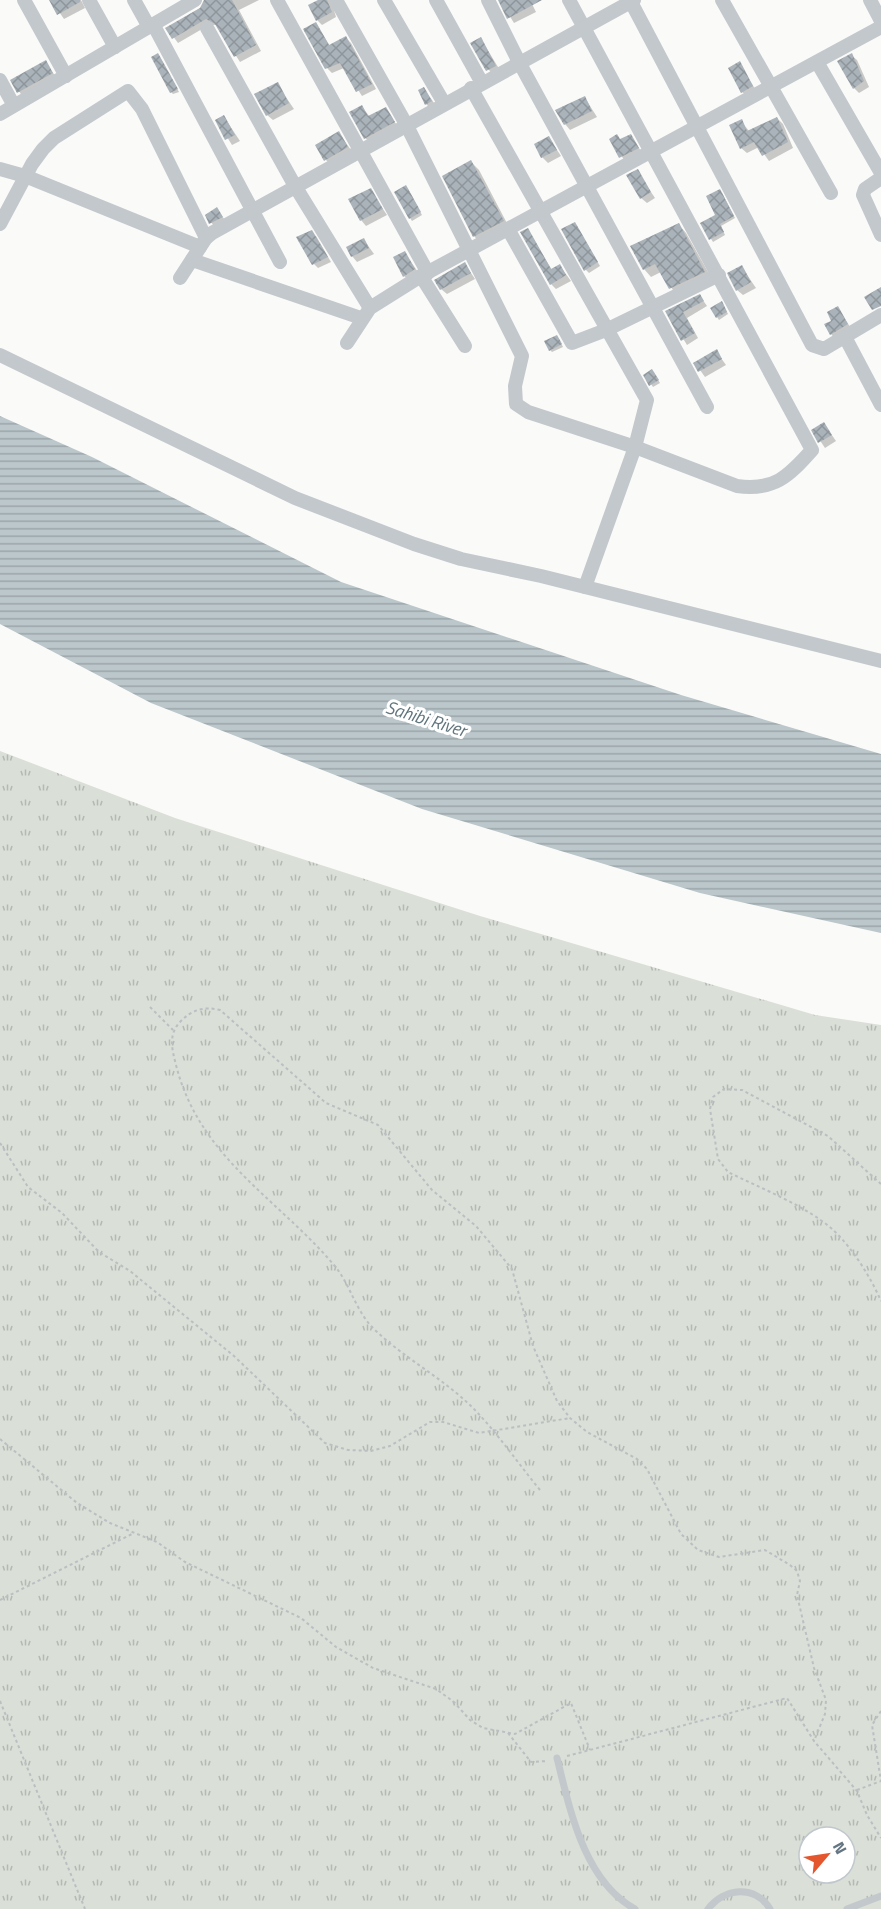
<svg xmlns="http://www.w3.org/2000/svg" width="881" height="1909" font-family="'Titillium Web',sans-serif">
<defs>
<pattern id="grass-tufts" width="24" height="20" patternUnits="userSpaceOnUse" patternTransform="scale(1.5)"><rect width="24" height="20" fill="#dadfd7"/><path d="M3 7l-1-3M5 7V3M7 7l1-3M15 17l-1-3M17 17v-4M19 17l1-3" fill="none" stroke="#b4b9b4"/></pattern>
<pattern id="water-rules" width="6" height="5" patternUnits="userSpaceOnUse" patternTransform="scale(1.5)"><rect width="6" height="5" fill="#bbc7cb"/><path d="M0 2.5h6" fill="none" stroke="#9ca6aa"/></pattern>
<pattern id="building-cross-hatch" width="8" height="8" patternUnits="userSpaceOnUse" patternTransform="scale(1.5)"><rect width="8" height="8" fill="#aab3b9"/><path d="M0 0l8 8M0 8l8-8" fill="none" stroke="#8e969c"/></pattern>
</defs>
<rect width="100%" height="100%" fill="#fafaf8"/>
<path fill="url(#grass-tufts)" fill-rule="evenodd" d="M0 751 175 818 480 916 815 1015 881 1025V1909H0ZM809 1837H845V1873H809Z"/>
<path fill="url(#water-rules)" d="M0 416 92 457 341 582 681 695 881 754V933L700 893 422 809 151 703 0 624Z"/>
<g fill="#0003">
<path d="M51 0H81L85 8 64 19Z"/>
<path d="M205 0H259L239 10 261 51 240 62 216 25H209L178 43 167 28 205 5Z"/>
<path d="M320 0H331L336 17 322 25 317 20Z"/>
<path d="M500 0H530L536 12 514 23Z"/>
<path d="M316 24 330 46 346 38 351 43 376 89 362 96 344 68 332 73 327 68Z"/>
<path d="M481 39 501 72 493 76 472 43Z"/>
<path d="M851 55 857 60 869 87 859 93 854 88Z"/>
<path d="M160 57 179 92 173 94 171 92Z"/>
<path d="M45 62 56 77 23 97 12 81Z"/>
<path d="M739 63 757 92 748 97 742 92Z"/>
<path d="M277 84 294 109 273 120 267 115Z"/>
<path d="M424 89 437 107 432 110 426 104Z"/>
<path d="M585 98 597 117 570 130 565 124Z"/>
<path d="M362 107 370 117 386 109 398 127 370 142 365 138Z"/>
<path d="M224 117 240 141 232 145 217 121Z"/>
<path d="M777 118 783 124 793 148 769 161 759 147 747 153 741 148V121L749 131Z"/>
<path d="M339 133 353 153 331 165 326 160Z"/>
<path d="M631 136 643 154 626 163 611 139 621 140Z"/>
<path d="M549 138 561 156 548 163 542 157Z"/>
<path d="M471 162 479 170 510 229 481 244 474 236Z"/>
<path d="M637 171 655 198 647 203 641 198Z"/>
<path d="M408 189 422 215 412 221 410 218Z"/>
<path d="M370 190 387 215 366 226 361 220Z"/>
<path d="M722 193 735 218 721 226 725 235 713 242 702 224 717 216Z"/>
<path d="M217 209 227 223 216 229 206 215Z"/>
<path d="M679 225 686 233 712 279 677 296 661 272 651 277 644 269Z"/>
<path d="M578 228 600 266 589 273 586 270Z"/>
<path d="M528 230 552 270 560 266 571 281 556 289 551 284Z"/>
<path d="M316 236 331 262 318 268 314 264Z"/>
<path d="M364 240 374 254 357 262 352 256Z"/>
<path d="M405 253 420 275 410 281 404 276Z"/>
<path d="M465 264 475 279 447 294 441 289Z"/>
<path d="M741 266 756 288 743 295 737 290Z"/>
<path d="M700 296 707 306 687 318 698 338 687 345 667 312Z"/>
<path d="M724 306 728 314 719 320 717 317Z"/>
<path d="M838 308 852 330 836 340 831 334Z"/>
<path d="M559 339 563 347 552 352 550 350Z"/>
<path d="M716 351 726 365 705 377 695 363Z"/>
<path d="M654 373 660 383 653 387 645 375Z"/>
<path d="M824 424 836 441 825 448 813 430Z"/>
</g>
<g fill="url(#building-cross-hatch)">
<path d="M49 0H80V2L57 15Z"/>
<path d="M204 0H232L256 45 234 57 215 24 206 19 172 39 165 28 200 8Z"/>
<path d="M318 0H327L332 12 316 21 308 5Z"/>
<path d="M498 0H542L507 19Z"/>
<path d="M316 22 329 45 346 36 372 84 356 92 340 63 325 69 303 29Z"/>
<path d="M481 37 496 66 486 71 470 43Z"/>
<path d="M158 53 178 89 170 93 151 57Z"/>
<path d="M852 53 864 81 853 89 837 61Z"/>
<path d="M46 60 53 73 17 93 10 80Z"/>
<path d="M740 61 753 86 741 93 728 68Z"/>
<path d="M278 82 289 103 266 116 254 94Z"/>
<path d="M424 87 432 101 425 105 418 90Z"/>
<path d="M585 96 592 111 564 125 555 110Z"/>
<path d="M362 105 368 116 386 107 395 122 364 139 349 112Z"/>
<path d="M224 115 235 135 225 140 215 120Z"/>
<path d="M777 117 788 142 762 156 754 142 740 149 729 125 742 119 747 131Z"/>
<path d="M339 131 348 147 324 161 315 145Z"/>
<path d="M617 134 620 139 631 134 639 148 619 158 609 139Z"/>
<path d="M549 136 557 150 541 158 534 144Z"/>
<path d="M471 160 504 221 473 237 442 176Z"/>
<path d="M638 169 651 192 640 199 626 175Z"/>
<path d="M406 185 421 212 409 219 394 192Z"/>
<path d="M371 188 383 209 360 221 348 199Z"/>
<path d="M720 189 734 216 720 224 724 232 709 240 700 223 715 215 706 196Z"/>
<path d="M217 207 223 217 209 224 205 215Z"/>
<path d="M575 222 598 262 584 271 561 229Z"/>
<path d="M679 223 705 272 669 289 655 264 643 270 630 246Z"/>
<path d="M528 228 551 269 560 264 566 275 550 285 520 232Z"/>
<path d="M312 230 328 257 312 265 296 237Z"/>
<path d="M364 238 369 248 351 257 346 247Z"/>
<path d="M405 251 415 269 403 277 393 257Z"/>
<path d="M465 262 471 273 440 290 434 280Z"/>
<path d="M742 265 751 282 736 291 727 273Z"/>
<path d="M881 287V306L872 310 864 297Z"/>
<path d="M700 294 704 301 683 312 695 333 681 341 665 311Z"/>
<path d="M722 301 727 312 716 318 710 308Z"/>
<path d="M838 306 848 324 830 335 824 324 831 321 827 312Z"/>
<path d="M557 335 562 344 549 351 544 341Z"/>
<path d="M717 349 722 359 698 372 693 363Z"/>
<path d="M652 369 659 380 649 386 643 375Z"/>
<path d="M824 422 832 435 818 443 811 430Z"/>
</g>
<g fill="none" stroke-linecap="round" stroke-linejoin="round">
<g stroke="#bbbfc2" stroke-width="2" stroke-dasharray="3 3" stroke-linecap="butt">
<path d="M150 1007 173 1030"/>
<path d="M0 1143 28 1187 62 1213 99 1252 130 1271 234 1356 325 1443 348 1450 371 1451 390 1446 430 1422H443L479 1433 570 1418"/>
<path d="M881 1184 828 1136 742 1090 724 1089 713 1097 710 1109 718 1159 728 1172C760 1188 804 1205 831 1228 852 1247 870 1276 881 1301"/>
<path d="M0 1439 77 1503 110 1523 157 1542 185 1562 301 1618 336 1647 373 1668 436 1689 454 1702 470 1720 483 1728 515 1734 571 1703 590 1750"/>
<path d="M540 1490C517 1462 496 1431 471 1406 441 1377 404 1358 375 1330 355 1311 351 1285 334 1265 277 1198 199 1157 176 1065 172 1049 168 1035 180 1022 191 1010 204 1006 220 1010L326 1103 378 1125 432 1190 476 1226 512 1269 533 1346 557 1401 570 1418 587 1432 637 1459 647 1469 681 1534 698 1550 719 1557 765 1550 790 1565 797 1571 800 1581 797 1595 814 1668 826 1700 825 1714 814 1741"/>
<path d="M0 1600 134 1533"/>
<path d="M0 1701 85 1909"/>
<path d="M508 1733 531 1762 547 1761"/>
<path d="M567 1756 787 1698 814 1741 857 1791 867 1815 881 1838"/>
<path d="M857 1790 881 1781 872 1725 881 1711"/>
</g>
<g stroke="#c3c8cc" stroke-width="7">
<path d="M557 1758C570 1810 584 1881 635 1909"/>
<path d="M708 1909C724 1888 755 1884 770 1909"/>
<path d="M847 1909 881 1896"/>
</g>
<g stroke="#c3c8cc" stroke-width="14">
<path d="M24 0 66 76"/>
<path d="M89 0 115 47"/>
<path d="M134 0 149 27"/>
<path d="M277 0 428 273"/>
<path d="M336 0 406 124 522 356 515 386 516 404 528 412 635 447 737 486C774 491 788 477 812 450L569 0"/>
<path d="M384 0 444 103"/>
<path d="M436 0 482 83"/>
<path d="M488 0 519 62 707 407"/>
<path d="M722 0 831 193"/>
<path d="M870 0 881 21"/>
<path d="M631 2 812 345 824 349 881 315"/>
<path d="M153 24 280 262"/>
<path d="M207 28 295 186 370 308"/>
<path d="M817 62 881 173"/>
<path d="M0 80 13 104"/>
<path d="M471 88 647 400 635 447 585 587"/>
<path d="M0 114 195 0"/>
<path d="M0 169 25 176 200 247"/>
<path d="M881 178 865 189 863 195 881 235"/>
<path d="M0 224 32 164 43 149 54 138 128 91 142 109 206 238"/>
<path d="M508 229 572 343 606 330 719 275"/>
<path d="M192 260 361 318"/>
<path d="M421 276 465 346"/>
<path d="M180 278 206 238 212 233 634 0"/>
<path d="M845 337 881 405"/>
<path d="M347 343 370 308 421 276 881 27"/>
<path d="M0 355 295 498 414 544 461 559 541 576 881 661"/>
</g>
</g>
<g text-anchor="middle" stroke-width="6" stroke-linejoin="round" paint-order="stroke">
<g font-size="18" font-style="italic" fill="#60757c" stroke="#fff">
<text transform="translate(426 719) rotate(17)" y="6">Sahibi River</text>
</g>
</g>
<g transform="translate(827 1855) rotate(61)"><circle r="28" fill="#ffffff" stroke="#c1c8cd" stroke-width="1.5"/>
<path d="M0-4.5L10 22L0 15L-10 22Z" fill="#e4572e"/>
<text y="-9" font-size="16" font-weight="bold" text-anchor="middle" fill="#657683">N</text>
</g>
</svg>
